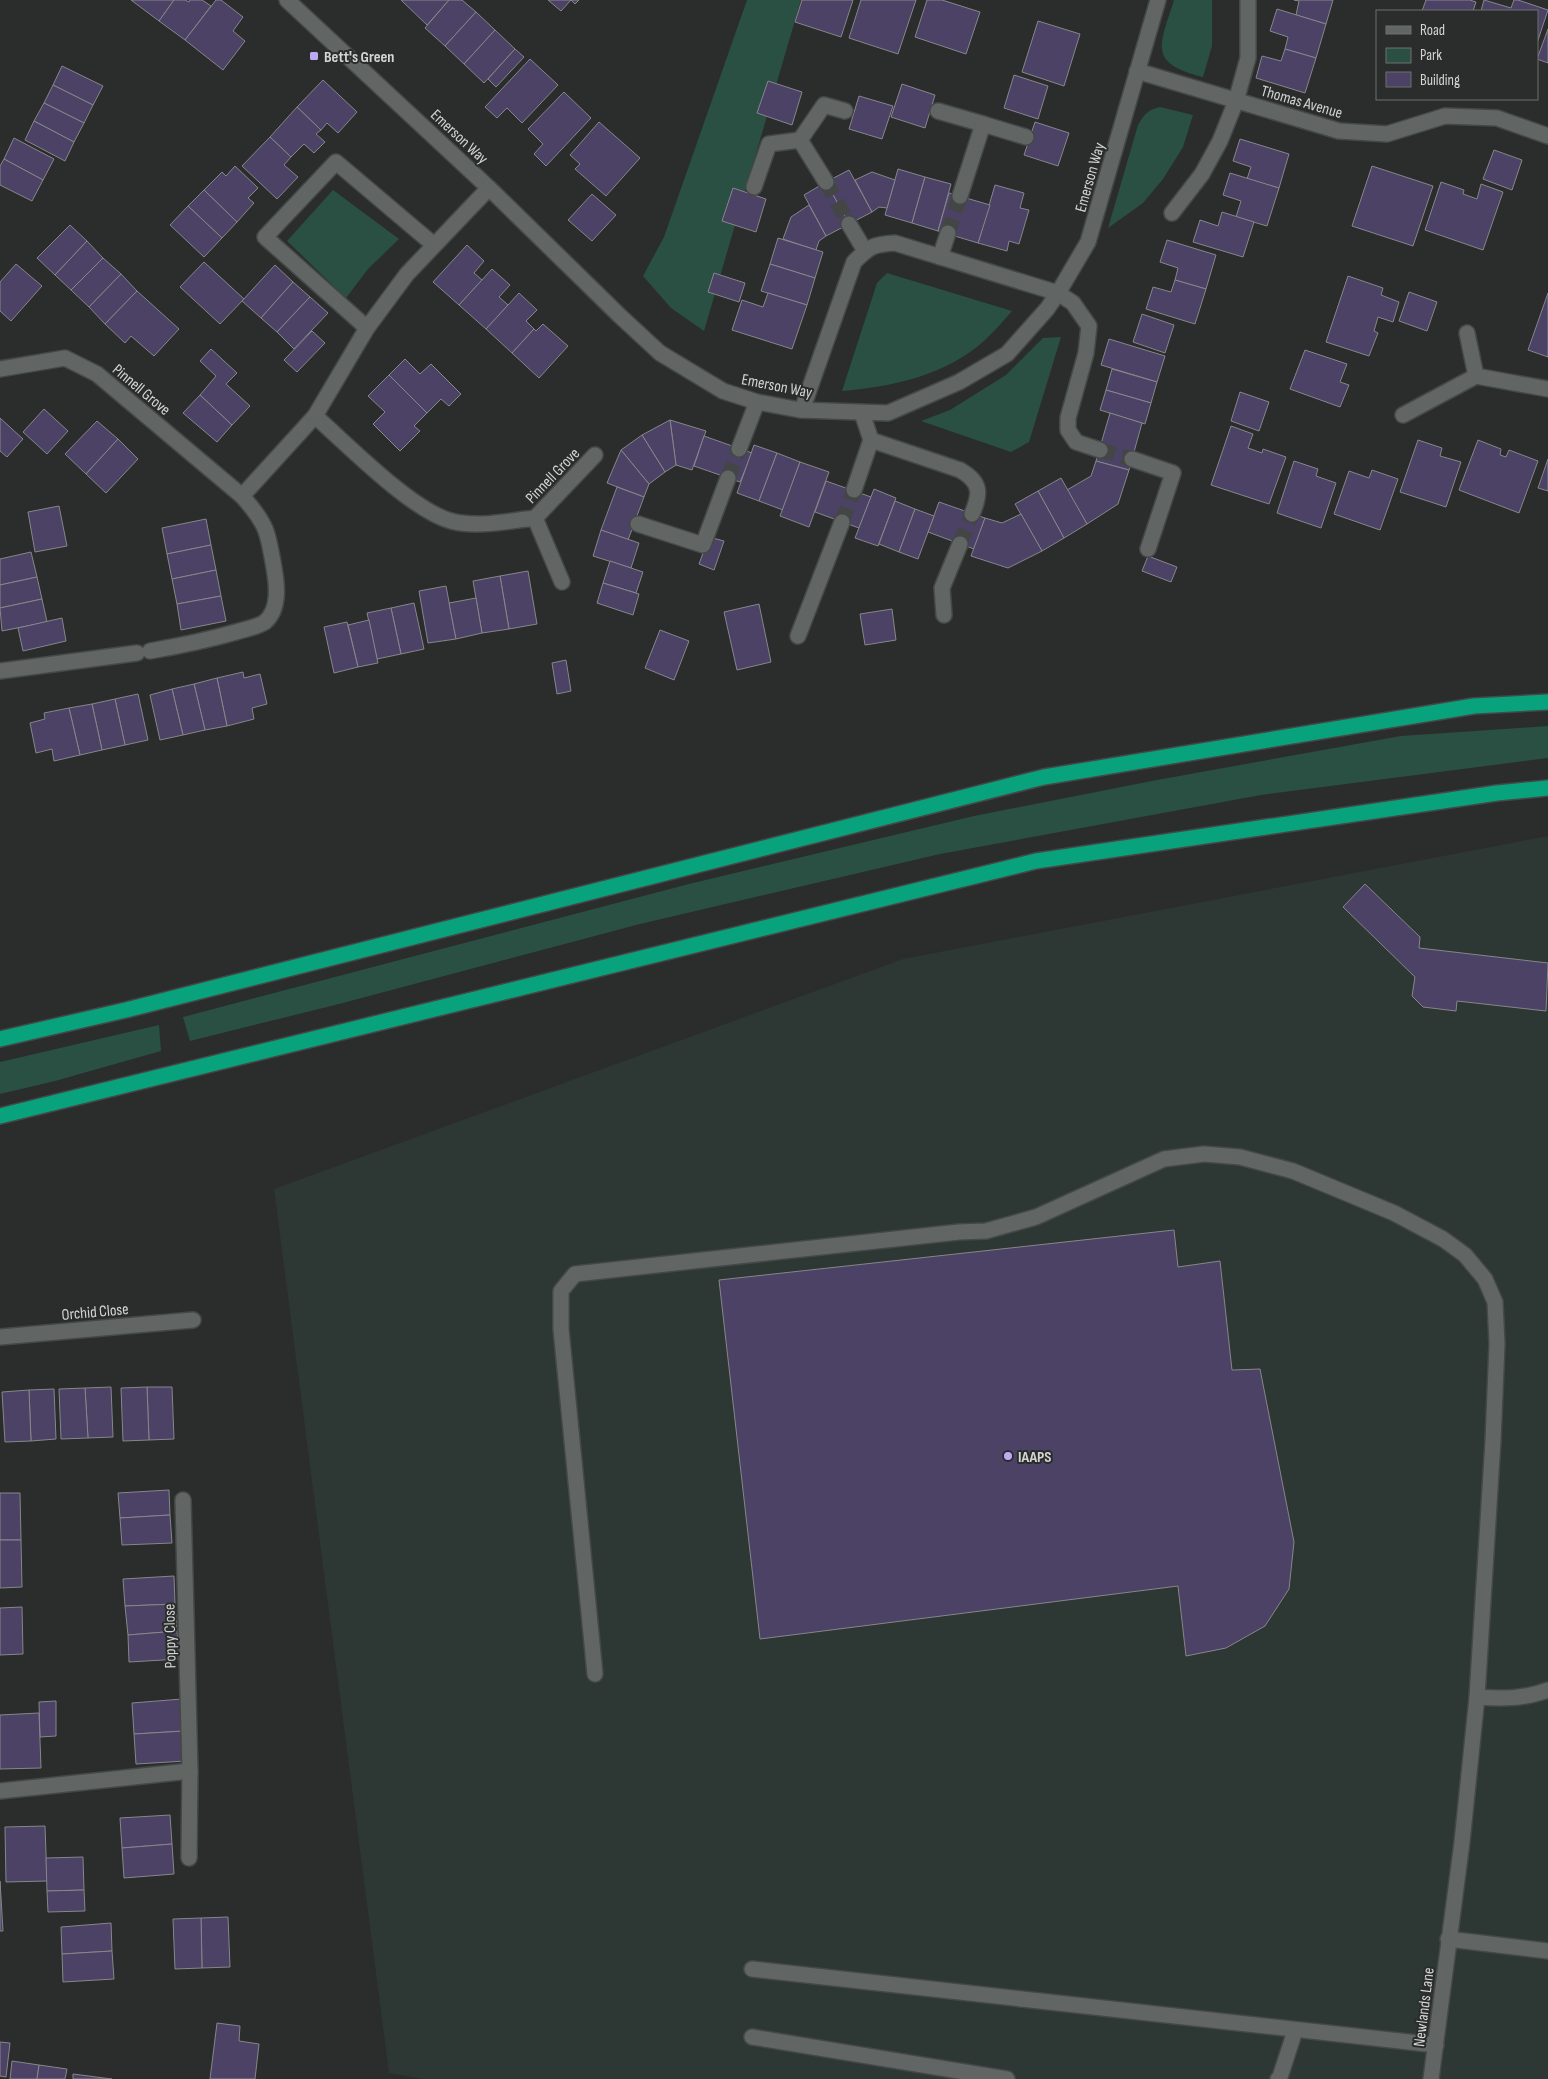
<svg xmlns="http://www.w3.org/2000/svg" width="1548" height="2079" font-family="'Sofia Sans Condensed',sans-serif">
<rect width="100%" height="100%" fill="#2a2d2c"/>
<path fill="#2d3733" d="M1548 836V2079H424L389 2073 274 1189 903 959Z"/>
<g fill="#295042">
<path d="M747 0H801L704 331 671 308 643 276 664 237Z"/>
<path d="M1174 0H1212V46L1203 77C1147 63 1160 45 1174 0Z"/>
<path d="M1160 107 1193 115 1183 147 1163 179 1143 203 1108 228 1138 125C1144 114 1148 110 1160 107Z"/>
<path d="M333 190 399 239 368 269 346 298 287 241Z"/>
<path d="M887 273 1012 311C1003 321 995 331 985 340 947 375 892 387 842 391L877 283Z"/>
<path d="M1061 337 1029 442 1011 452 921 421 950 410 1006 375 1043 338Z"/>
<path d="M1548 726V758L1261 795 940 854 640 924 339 1004 190 1041 183 1017 689 884 974 816 1157 780 1401 736Z"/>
<path d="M159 1025 161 1051 55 1081 0 1094V1062Z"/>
</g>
<g fill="#4b4265" stroke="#87868a">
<path d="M131 0H174L159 21Z"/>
<path d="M174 0H185L189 2 190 0H202L211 6 185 40 159 21Z"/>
<path d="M216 0H221L243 17 233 31 245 41 223 70 185 40Z"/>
<path d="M401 0H449L427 25Z"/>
<path d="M449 0H462L476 12 445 46 425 28Z"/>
<path d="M548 0H579L575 4 571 0 561 11Z"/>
<path d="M802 0H853L841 37 795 22Z"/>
<path d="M861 0H916L898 54 849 38Z"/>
<path d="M927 0H942L980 12 966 54 915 37Z"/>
<path d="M1294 0H1333L1326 24 1296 15 1299 1Z"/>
<path d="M1426 0H1470L1476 2 1473 11H1422Z"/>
<path d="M1484 0 1511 8 1514 0H1518L1548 10 1537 43V11H1481Z"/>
<path d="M1277 9 1326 24 1316 58 1285 49 1288 37 1270 31Z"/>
<path d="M476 12 495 30 464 64 445 46Z"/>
<path d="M1038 21 1080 34 1064 86 1022 72Z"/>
<path d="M1548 29V63L1537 59Z"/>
<path d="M495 30 515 49 484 83 464 64Z"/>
<path d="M515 49 524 57 496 87 488 79Z"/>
<path d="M1285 49 1316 58 1305 93 1256 78 1262 56 1281 61Z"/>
<path d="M530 59 558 85 522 123 507 108 497 118 485 107Z"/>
<path d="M62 66 103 86 93 105 53 85Z"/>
<path d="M1014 75 1048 86 1038 119 1004 108Z"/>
<path d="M323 80 357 112 338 133 327 123 321 130 297 107Z"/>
<path d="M768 81 802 92 792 125 757 113Z"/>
<path d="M902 84 935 95 925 128 891 117Z"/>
<path d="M53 85 93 105 84 123 44 103Z"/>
<path d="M564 92 591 118 546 166 534 154 543 144 528 129Z"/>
<path d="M859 96 893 106 882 139 849 129Z"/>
<path d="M44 103 84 123 74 142 34 121Z"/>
<path d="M297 107 321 130 316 134 325 142 314 153 304 144 291 157 270 137Z"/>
<path d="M34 121 74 142 65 161 25 140Z"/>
<path d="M599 122 640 158 606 196 575 169 580 164 570 155Z"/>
<path d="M1035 122 1069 133 1058 166 1024 155Z"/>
<path d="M270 137 291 157 284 165 298 177 277 199 242 166Z"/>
<path d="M14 138 54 159 43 180 4 159Z"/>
<path d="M1240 139 1289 154 1279 188 1247 179 1251 167 1233 161Z"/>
<path d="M1494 150 1522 160 1512 190 1483 179Z"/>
<path d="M4 159 43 180 32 201 0 185V166Z"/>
<path d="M235 166 258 188 248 198 254 203 237 222 204 190 222 172 226 176Z"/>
<path d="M1372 166 1433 186 1413 246 1352 226Z"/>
<path d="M898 169 925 177 912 223 885 215Z"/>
<path d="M849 170 872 212 849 224 826 182Z"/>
<path d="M872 172 895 180 887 208 879 207 872 212 855 180Z"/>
<path d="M1230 173 1279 188 1267 226 1236 217 1241 201 1223 195Z"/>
<path d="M925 177 951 184 938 231 912 223Z"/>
<path d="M826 182 849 224 826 236 804 195Z"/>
<path d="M1441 182 1464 190 1463 194 1477 199 1481 184 1503 192 1483 250 1425 230Z"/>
<path d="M995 185 1024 193 1020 208 1029 210 1019 244 1009 241 1007 251 978 243Z"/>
<path d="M733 188 766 199 756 232 722 221Z"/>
<path d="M204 190 237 222 222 238 188 206Z"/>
<path d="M949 193 990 205 978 243 938 231Z"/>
<path d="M592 194 616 215 592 241 568 220Z"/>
<path d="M809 205 826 236 819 241 816 250 783 239 791 217Z"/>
<path d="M188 206 222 238 204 257 170 225Z"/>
<path d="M1222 212 1254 222 1243 257 1193 242 1200 220 1218 226Z"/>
<path d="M70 225 87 241 55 275 37 258Z"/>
<path d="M778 238 823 252 815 278 770 264Z"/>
<path d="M1167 240 1216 255 1206 289 1175 280 1178 268 1160 262Z"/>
<path d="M87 241 103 258 71 290 55 275Z"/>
<path d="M467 245 484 261 474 273 482 280 459 305 433 282Z"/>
<path d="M103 258 121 274 89 307 71 290Z"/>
<path d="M204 262 244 299 220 324 180 287Z"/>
<path d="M16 264 42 286 11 321 0 311V282Z"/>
<path d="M770 264 815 278 807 305 761 291Z"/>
<path d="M275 265 293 282 261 318 242 301Z"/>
<path d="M492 269 510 285 499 297 508 305 486 329 459 305Z"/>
<path d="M714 273 745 283 739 302 708 292Z"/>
<path d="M121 274 137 291 105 324 89 307Z"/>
<path d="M1348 276 1383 288 1381 295 1399 302 1393 322 1378 317 1374 331 1378 333 1369 356 1326 342Z"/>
<path d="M1175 280 1206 289 1195 324 1146 309 1153 287 1171 292Z"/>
<path d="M293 282 310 297 277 332 261 318Z"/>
<path d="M137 291 179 329 154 356 131 336 125 343 105 324Z"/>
<path d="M1409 292 1437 302 1427 331 1399 321Z"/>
<path d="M519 293 537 310 526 321 534 329 512 353 486 329Z"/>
<path d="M768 293 807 305 792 349 732 330 742 300 763 307Z"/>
<path d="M1548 293V357L1528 350Z"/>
<path d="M310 297 328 313 294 349 277 332Z"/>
<path d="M1142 314 1174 325 1165 353 1133 342Z"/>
<path d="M543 324 568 346 539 378 512 353 534 329 536 331Z"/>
<path d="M312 331 325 343 297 372 284 360Z"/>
<path d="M1109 339 1165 356 1157 382 1101 365Z"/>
<path d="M211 349 237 373 226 384 250 406 232 425 200 395 216 376 200 361Z"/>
<path d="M1305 350 1347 364 1340 382 1349 385 1340 407 1290 389Z"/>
<path d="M405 359 420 374 431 364 461 394 449 406 441 399 427 413 389 375Z"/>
<path d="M1112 369 1157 382 1151 403 1106 390Z"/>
<path d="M389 375 427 413 414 426 420 431 400 451 373 424 385 412 368 396Z"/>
<path d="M1106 390 1151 403 1145 424 1100 410Z"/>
<path d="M1240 392 1269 402 1259 431 1231 421Z"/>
<path d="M200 395 232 425 217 442 183 413Z"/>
<path d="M44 409 68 431 47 454 23 432Z"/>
<path d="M1110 413 1142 423 1129 470 1096 461Z"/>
<path d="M0 418 23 439 7 457 0 451Z"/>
<path d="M670 420 706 431 692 470 676 465Z"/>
<path d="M670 420 676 465 665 472 642 435Z"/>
<path d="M97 421 118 439 86 474 65 454Z"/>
<path d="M1231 426 1253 434 1248 448 1262 453 1263 449 1286 457 1269 504 1211 485Z"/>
<path d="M642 435 665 472 649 484 621 450Z"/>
<path d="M704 436 752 453 740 482 694 466Z"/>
<path d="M118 439 138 459 106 493 86 474Z"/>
<path d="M1418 440 1442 448 1440 456 1461 462 1446 507 1400 492Z"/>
<path d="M1478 440 1501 449 1500 455 1506 457 1509 450 1538 461 1519 513 1459 490Z"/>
<path d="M754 445 777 453 759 501 737 493Z"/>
<path d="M621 450 649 484 644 497 607 483Z"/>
<path d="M777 453 800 462 783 510 759 501Z"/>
<path d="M1548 459V491L1538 488Z"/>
<path d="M1096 461 1129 470 1118 504 1087 524 1067 490 1091 476Z"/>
<path d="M1294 461 1318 469 1316 476 1336 483 1321 528 1277 513Z"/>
<path d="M800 462 829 472 809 527 780 516Z"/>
<path d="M1372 470 1398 479 1380 530 1334 514 1349 471 1369 478Z"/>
<path d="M1061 478 1087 524 1064 538 1038 491Z"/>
<path d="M826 481 871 497 859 528 815 512Z"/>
<path d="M617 487 644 497 628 540 601 530Z"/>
<path d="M874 489 896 498 878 546 855 538Z"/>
<path d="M1038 491 1064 538 1042 551 1015 504Z"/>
<path d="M895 501 915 509 899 552 879 544Z"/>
<path d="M939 502 985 518 974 549 928 532Z"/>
<path d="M59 506 67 546 35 552 28 512Z"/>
<path d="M915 509 934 516 918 559 899 552Z"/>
<path d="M1021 514 1042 551 1008 568 971 556 985 518 1002 523Z"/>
<path d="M206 519 211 545 167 554 162 528Z"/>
<path d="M601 530 639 543 631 568 593 556Z"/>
<path d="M709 537 724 541 714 570 699 564Z"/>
<path d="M211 545 216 570 172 579 167 554Z"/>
<path d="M31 552 37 577 0 585V559Z"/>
<path d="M1148 556 1177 567 1171 582 1142 571Z"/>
<path d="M610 561 643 572 636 593 603 583Z"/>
<path d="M216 570 221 596 177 604 172 579Z"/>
<path d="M528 571 537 624 509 629 500 576Z"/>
<path d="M500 576 509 629 482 633 473 581Z"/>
<path d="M37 577 42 599 0 608V585Z"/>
<path d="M603 583 639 594 633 615 597 603Z"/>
<path d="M446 586 456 639 428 643 419 591Z"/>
<path d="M221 596 226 621 181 630 177 604Z"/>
<path d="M476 598 482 633 456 639 449 603Z"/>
<path d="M42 599 47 622 2 631 0 608Z"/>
<path d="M414 603 424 649 401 654 391 608Z"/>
<path d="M759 604 771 662 737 670 724 612Z"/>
<path d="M391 608 401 654 377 659 367 613Z"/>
<path d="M892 609 896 640 865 645 860 614Z"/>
<path d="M62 618 66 641 23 651 18 628Z"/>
<path d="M369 620 378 663 358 667 348 625Z"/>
<path d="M347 622 358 667 334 673 324 627Z"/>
<path d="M660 630 689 641 674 680 645 668Z"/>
<path d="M566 660 571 691 557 694 552 663Z"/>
<path d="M243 672 244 678 260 674 267 704 252 708 254 719 227 726 217 678Z"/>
<path d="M217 678 227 726 205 730 194 684Z"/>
<path d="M194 684 205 730 183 735 172 689Z"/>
<path d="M172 689 183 735 160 740 150 695Z"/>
<path d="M138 694 148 740 125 745 115 699Z"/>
<path d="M115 699 125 745 102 750 92 704Z"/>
<path d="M92 704 102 750 80 755 69 708Z"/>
<path d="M69 708 80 755 54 761 52 749 36 753 30 723 45 719 44 713Z"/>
<path d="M1365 884 1420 937 1419 948 1548 963 1546 1011 1457 1001 1456 1011 1423 1007 1412 996 1415 977 1343 907Z"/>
<path d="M1174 1230 1178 1267 1220 1261 1232 1370 1260 1369 1294 1542 1289 1589 1265 1626 1226 1648 1186 1656 1178 1586 760 1639 719 1280Z"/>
<path d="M111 1387 113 1437 88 1438 85 1388Z"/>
<path d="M147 1387H172L174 1439 149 1440Z"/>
<path d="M147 1387 149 1440 123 1441 121 1388Z"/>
<path d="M85 1388 88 1438 61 1439 59 1389Z"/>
<path d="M54 1389 56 1439 31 1441 29 1390Z"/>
<path d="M29 1390 31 1441 5 1442 2 1392Z"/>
<path d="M169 1490 170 1515 120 1518 118 1493Z"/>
<path d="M0 1493H20L21 1540H0Z"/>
<path d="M170 1515 172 1543 122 1545 120 1518Z"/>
<path d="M0 1540H21L22 1587 0 1588Z"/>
<path d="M174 1576 175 1604 125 1606 123 1579Z"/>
<path d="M175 1604 177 1631 128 1635 125 1606Z"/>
<path d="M22 1607 23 1654 0 1655V1608Z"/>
<path d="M177 1631 180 1659 129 1662 128 1635Z"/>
<path d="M182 1699 184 1731 134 1734 132 1703Z"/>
<path d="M56 1701V1736L40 1737 39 1702Z"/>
<path d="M39 1713 41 1768 0 1769V1715Z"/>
<path d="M184 1731 186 1761 136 1764 134 1734Z"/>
<path d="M170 1815 172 1844 122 1848 120 1818Z"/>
<path d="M45 1826 47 1881 6 1882 5 1827Z"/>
<path d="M172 1844 174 1874 124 1878 122 1848Z"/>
<path d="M83 1857 84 1890 47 1891 46 1858Z"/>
<path d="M0 1881 3 1931H0Z"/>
<path d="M84 1890 85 1911 48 1912 47 1891Z"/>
<path d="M228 1917 230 1967 202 1968 201 1918Z"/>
<path d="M201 1918 202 1968 175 1969 173 1919Z"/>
<path d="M111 1923 112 1951 62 1954 61 1927Z"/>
<path d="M112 1951 114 1979 63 1982 62 1954Z"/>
<path d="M217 2023 240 2026 239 2041 259 2044 255 2079H210Z"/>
<path d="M0 2042 10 2043 6 2077 0 2076Z"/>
<path d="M12 2061 39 2065 37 2079H10Z"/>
<path d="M39 2065 67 2069 65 2079H37Z"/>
<path d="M73 2074 112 2079H73Z"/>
</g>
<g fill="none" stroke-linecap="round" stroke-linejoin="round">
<g stroke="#434645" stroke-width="15" stroke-dasharray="15 8" stroke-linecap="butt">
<path d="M826 182 849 224"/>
<path d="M948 233 960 196"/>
<path d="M1100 450 1132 459"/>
<path d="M728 478 739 449"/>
<path d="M842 522 854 490"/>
<path d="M960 544 972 514"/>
</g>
<defs>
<g id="minor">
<path d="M287 0 489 188 620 316 660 353 723 391 757 402 800 410 888 413 959 382 1007 354 1047 309 1058 293 1088 242 1158 0"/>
<path d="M1137 71 1339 131 1387 134 1445 116 1497 118 1548 136"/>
<path d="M938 111 983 124"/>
<path d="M800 140 824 105 845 111"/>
<path d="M754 187 769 144 800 140 826 182"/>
<path d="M960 196 983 124 1026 137"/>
<path d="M1172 213 1202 174 1220 141 1236 101 1248 58V0"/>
<path d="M849 224 865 251"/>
<path d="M940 257 948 233"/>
<path d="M367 328 265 237 336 162 434 245"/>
<path d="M1467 333 1476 376"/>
<path d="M0 369 65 358 97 374 242 496 315 416 367 328 407 274 489 188"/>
<path d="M802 410 854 262C869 247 873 244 895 243L1058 293 1073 303 1089 326 1086 353 1068 418V430L1076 442 1100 450"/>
<path d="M1403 415 1476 376 1548 389"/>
<path d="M315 416C348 445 411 510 451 521 478 528 507 521 535 518L595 455"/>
<path d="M871 440 960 470C981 482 981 493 972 514"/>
<path d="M739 449 757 402"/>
<path d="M1132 459 1173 473 1148 549"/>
<path d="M854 490 871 440 862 413"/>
<path d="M535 518 562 582"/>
<path d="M638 524 703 545 728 478"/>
<path d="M944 615 942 588 960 544"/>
<path d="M798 636 842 522"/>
<path d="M150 651C179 646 208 640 236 632 245 629 258 627 265 622 280 609 277 585 274 568 268 532 267 524 242 496"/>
<path d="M0 671 137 653"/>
<path d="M0 1337 193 1320"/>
<path d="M595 1674 561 1329V1291L575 1274 959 1232 986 1231 1036 1217 1164 1159 1204 1154 1240 1157 1293 1171 1394 1213 1443 1239 1465 1255 1485 1279 1495 1302 1497 1344 1493 1441 1477 1697 1462 1842 1431 2079"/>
<path d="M1477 1697C1502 1699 1524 1699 1548 1690"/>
<path d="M0 1791 190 1771 183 1500"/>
<path d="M189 1858 190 1771"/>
<path d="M1448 1939 1548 1951"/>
<path d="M752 1969 1436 2045"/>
<path d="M752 2037 1007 2079"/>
<path d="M1278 2079 1280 2077 1295 2031"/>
</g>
<g id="highway">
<path d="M0 1039 126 1010 1044 777 1474 706 1548 702"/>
<path d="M0 1116 1036 861 1497 793 1548 788"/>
</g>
</defs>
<use href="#minor" stroke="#444846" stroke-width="18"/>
<use href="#highway" stroke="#444846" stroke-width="18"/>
<use href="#minor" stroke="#616664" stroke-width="15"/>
<use href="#highway" stroke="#08a27c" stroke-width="15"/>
</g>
<g fill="#bea9f5" stroke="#2a2d2c" stroke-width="2">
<rect x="309" y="51" width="10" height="10" rx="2.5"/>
<circle cx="1008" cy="1456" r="5"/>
</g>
<g text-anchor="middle" stroke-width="4" stroke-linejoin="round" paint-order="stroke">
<g font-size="16" font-weight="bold" fill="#d2d5d4" stroke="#2a2d2c" text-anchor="start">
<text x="324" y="62">Bett's Green</text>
<text x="1018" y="1462">IAAPS</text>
</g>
<g font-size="16" fill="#d2d5d4" stroke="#2a2d2c">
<text transform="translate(1302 101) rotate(16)" y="6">Thomas Avenue</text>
<text transform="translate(460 136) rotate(43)" y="6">Emerson Way</text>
<text transform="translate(1089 177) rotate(-74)" y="6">Emerson Way</text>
<text transform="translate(777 385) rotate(11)" y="6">Emerson Way</text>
<text transform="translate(142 389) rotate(40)" y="6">Pinnell Grove</text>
<text transform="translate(552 475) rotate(-46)" y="6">Pinnell Grove</text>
<text transform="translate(95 1311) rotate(-5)" y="6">Orchid Close</text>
<text transform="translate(169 1636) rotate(-91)" y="6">Poppy Close</text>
<text transform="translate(1423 2007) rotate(-83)" y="6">Newlands Lane</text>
</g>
</g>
<rect x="1376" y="10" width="162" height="90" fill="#2a2d2c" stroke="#6d706f"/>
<rect x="1386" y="26" width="25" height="8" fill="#616664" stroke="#6d706f"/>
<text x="1420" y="35" font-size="15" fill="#d2d5d4">Road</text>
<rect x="1386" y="48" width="25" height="15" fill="#295042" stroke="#6d706f"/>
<text x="1420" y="60" font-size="15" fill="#d2d5d4">Park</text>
<rect x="1386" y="72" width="25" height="15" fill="#4b4265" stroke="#6d706f"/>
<text x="1420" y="85" font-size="15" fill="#d2d5d4">Building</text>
</svg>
